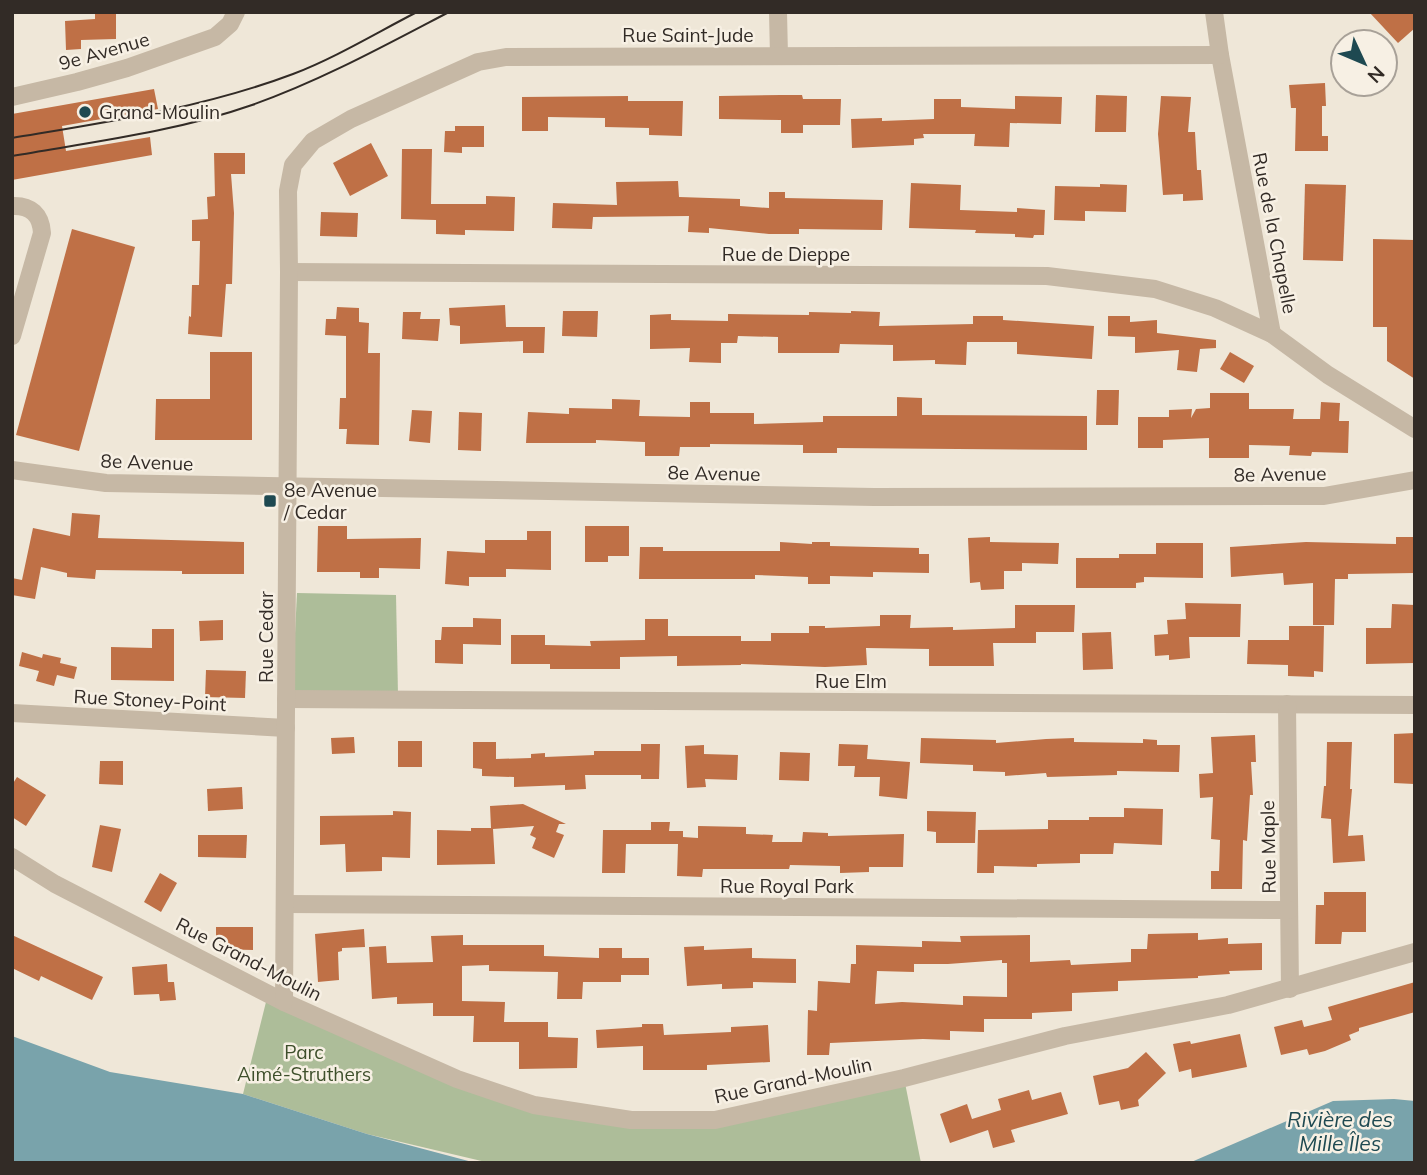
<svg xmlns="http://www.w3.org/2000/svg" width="1427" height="1175" font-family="Mulish,sans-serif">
<rect width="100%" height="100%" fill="#efe7d8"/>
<g fill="#adbd99">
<path d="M297 593 396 595 398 695 292 694Z"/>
<path d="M268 994 534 1105 715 1120 904 1078 921 1163H490L367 1134 243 1094Z"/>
</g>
<g fill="#79a3ab">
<path d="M12 1036 110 1072 243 1094 367 1134 476 1163H12Z"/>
<path d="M1394 1099 1415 1101V1163H1189L1333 1101Z"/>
</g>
<g fill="#bf7046" fill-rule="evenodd">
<path d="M95 12H116V39L81 40V49L66 50 65 21 95 19Z"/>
<path d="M1369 12H1415V28L1398 43Z"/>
<path d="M1325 83 1326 106H1322V136H1328V151H1295L1296 108H1291L1289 85Z"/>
<path d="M154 89 158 109 62 126 66 151 150 137 152 155 12 180V114Z"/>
<path d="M781 95H802L803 99H841L840 125H803V133H781V120L719 119V96Z"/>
<path d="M1096 95 1127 96 1126 132H1095Z"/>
<path d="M628 96V101H683L682 136 649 135V128L605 127V118L548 117V131H522V97Z"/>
<path d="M1015 96 1062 97 1061 124 1010 123 1009 147 974 146 975 134H923L924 138 914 139V145L852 148 851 119 882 118V121L934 119V99H961V107L1015 109Z"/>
<path d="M1161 96 1191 97 1188 132H1195L1197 170H1201L1203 200 1183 201V194L1163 195 1158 134Z"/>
<path d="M455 126H484V147H462V153L444 152 445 131H455Z"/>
<path d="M371 143 388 176 350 196 333 163Z"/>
<path d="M402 149H432L431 204H486V196L515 197 514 231 465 230V235L436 234V220L401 219Z"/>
<path d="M214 153H245V174H231L234 213 232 284H226L222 337 188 334 189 316 191 317 192 285H199L200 241H192V220L208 219 207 197 215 196Z"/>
<path d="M678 181 679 197 740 199V206L769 208V192H785V198L883 200 882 230 799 229V234H769L709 228V233L688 232 689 216 593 217 592 229 552 228 553 203 617 205 616 182Z"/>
<path d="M911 183 961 185 960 210 1017 212V208L1045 210 1044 235H1034L1033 238 1015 237V234L975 233 976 230 909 228Z"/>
<path d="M1100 184 1127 185 1126 212 1085 211V221L1054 220 1055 186 1100 187Z"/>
<path d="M1305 184 1346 185 1343 261 1303 260Z"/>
<path d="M321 212 358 213 357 237 320 236Z"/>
<path d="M72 229 135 247 79 451 16 435Z"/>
<path d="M1373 239 1415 240V379L1387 361V327H1373Z"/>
<path d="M505 305 506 327H545L544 353H523V341L460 344V326L450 325 449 308Z"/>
<path d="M337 307 359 308V322L369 323 368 353H380L379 445 346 444 347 429H339L340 398H346V336L325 335 326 319H336Z"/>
<path d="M563 311H598L597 337 562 336Z"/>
<path d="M851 311 880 312 879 326 973 324V316H1003V320L1094 326 1092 359 1017 354V342H967L966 365 935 364V360L893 361V345L840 344 839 353H778V337L738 336 737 343H721V363L689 362 690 348 650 349V315L671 314V320L728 321V314L809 315V312L851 313Z"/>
<path d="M403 312H421L420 319H440L438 341 402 339Z"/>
<path d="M1108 316H1130V322L1157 320V333L1216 340V348L1200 349 1197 372 1177 370 1179 350 1135 353V337L1108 336Z"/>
<path d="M210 352H252V440H155L156 399H210Z"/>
<path d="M1230 352 1254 366 1244 383 1220 369Z"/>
<path d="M1097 390H1119L1118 425H1096Z"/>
<path d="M1210 393H1249V409H1294L1293 419H1320L1321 402 1340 403 1339 421H1349L1348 453 1312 452 1311 456 1289 455 1290 446 1249 445V458H1209V438L1163 440V448H1138V417H1169V410L1192 409 1191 418 1196 409 1210 408Z"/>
<path d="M897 397 922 398V415L1087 416V450L837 448V453H803V445L710 444V447H680L679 456H645V442L596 440V443H526L528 412 569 414V408L612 409V399L640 400 639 416 690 417V402H710V413H754V424L823 422V416H897Z"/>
<path d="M412 410 432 411 430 443 409 441Z"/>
<path d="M459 412 482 413 481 451 458 450Z"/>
<path d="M72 513 100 515 98 538 244 542V574H182V571L96 570 95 579 67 577V573L41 567 35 599 12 595V578L22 580 33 528 70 536Z"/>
<path d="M318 526H347V539L421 538 420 569 379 568V578H360V572H317Z"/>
<path d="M585 526H629V556H608V562H585Z"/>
<path d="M527 531H551V570L506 569V577H469V586L445 584 447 551 485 553V540H527Z"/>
<path d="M990 537V542L1059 543 1058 564 1022 563V571H1004V589L981 590 980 582 970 583 968 538Z"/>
<path d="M1396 537H1415V573L1348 574V579H1335L1334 625H1313V583L1284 585 1283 573 1231 577 1230 547 1306 542 1396 544Z"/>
<path d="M780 542 812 544V542H830V546L919 548V554H929V573L873 572V577L830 576V584H808V577L755 575V579H639L640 547H663V551H780Z"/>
<path d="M1156 543H1203V578L1144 577V582L1136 583V588H1076V558H1119V554H1156Z"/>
<path d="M1185 603 1241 604 1240 637H1189L1190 658 1169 660V655L1155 656 1154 635 1168 634 1167 620 1186 619Z"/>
<path d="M1392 604 1415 605V663L1366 664V628H1391Z"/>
<path d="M1015 605H1075L1074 632H1036V643H993L994 666H929V649L866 648 867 665 825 667 741 664V665L677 666V656L620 657V669H550V664H511V635H545V645L591 646 590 641 645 640V619H668V636H741V641H771V633H809V626H825V628L880 626V615H911L910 628 953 627V630L1015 628Z"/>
<path d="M473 618 501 619V645L463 644V664L435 663V640H441L442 627H473Z"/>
<path d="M223 620V640L200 641 199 621Z"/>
<path d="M1289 626H1324L1323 672 1314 671V677L1288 676V665L1247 664 1248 640H1289Z"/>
<path d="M152 629H174V681L111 680V647L152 648Z"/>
<path d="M1111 632 1113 669 1083 670 1082 633Z"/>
<path d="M22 652 42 658 43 654 61 658 60 663 77 667 74 679 57 675 54 686 36 681 39 671 19 666Z"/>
<path d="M206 670 246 671 245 698 205 697Z"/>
<path d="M1415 733 1414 784 1394 783V734Z"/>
<path d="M1255 735 1256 762H1251L1253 795H1250L1247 841 1243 840 1242 889H1211V871H1219L1220 840 1211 839 1213 797 1200 798 1199 774 1213 773 1211 737Z"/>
<path d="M354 737 355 753 332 754 331 738Z"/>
<path d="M921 738 996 740V743L1046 739 1074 738V742L1143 743V739L1157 740V745H1180L1179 772 1117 771V775L1047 777 1046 773 1005 776V772L973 771V765L920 763Z"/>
<rect x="398" y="741" width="24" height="26"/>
<path d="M473 742H496V759L531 758V754L545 753V757L594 755V751H641V744H660L659 779H641V775H585L586 789 565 790V785L514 787V777L482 776V769L473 768Z"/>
<path d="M1327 742H1352L1350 789H1352L1348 836 1363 835 1365 861 1333 863 1331 819 1321 818 1324 786H1326Z"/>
<path d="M839 744 868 745 867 759 910 762 907 799 879 796 880 777H854L855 766H838Z"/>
<path d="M704 745V754L738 755 737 780 705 779 706 787 687 788 685 746Z"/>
<path d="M780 752 810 753 809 781 779 780Z"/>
<path d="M100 761H123V785L99 784Z"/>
<path d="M17 777 46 795 26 826 12 817V785Z"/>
<path d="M242 787 243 809 208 811 207 789Z"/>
<path d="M523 804 566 824H559L556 832 564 835 554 858 532 848 536 838 530 835 534 826 493 829 495 864 437 865V830L471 831V828H491L490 806Z"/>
<path d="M1124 808 1163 809 1162 845 1114 843 1113 854H1080V863L1037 864V867L994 866V873H977L978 830 1048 829V820H1089V817H1124Z"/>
<path d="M393 811 411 812 410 858 382 857V871L346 872 345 844 320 845V816L393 815Z"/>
<path d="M927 811 976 812 975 843H936V832L927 831Z"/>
<path d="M651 822H670L669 831H683V837L698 838V826L746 827V834L773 835 772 842H802L803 832 828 833V836L904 834 903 867H869V872L840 873V866L790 865 789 869H703L702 877 677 876 678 844H626L625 873H602L603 830H651Z"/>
<path d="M100 825 121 829 112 872 92 867Z"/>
<path d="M198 835H247L246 858 198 857Z"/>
<path d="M160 873 177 883 161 912 144 902Z"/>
<path d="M1324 892H1366V932H1342L1341 944H1315L1316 905H1324Z"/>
<path d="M216 927H253V950L216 949Z"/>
<path d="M364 929 365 947 342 948V951L338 952 339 980 318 982 315 934Z"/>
<path d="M1198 933V940L1228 938V944L1262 943V970L1229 971 1230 974 1198 976V978L1118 981V991L1072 993V1011L1032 1013V1019H984V1032L950 1031V1040L923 1039 830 1043 829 1055H807L808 1010 817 1011 818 981 850 983 851 964H856V945L922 947V941L961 942 960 936 1030 935V962L1070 960 1071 965 1131 962V949H1147L1148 934ZM1002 960V963H1007V997L963 996V1005L902 1002 875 1004 877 971 914 972V964H948Z"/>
<path d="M12 935 103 977 92 1000 41 976 39 981 12 968Z"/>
<path d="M463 935V945H544V956L599 958V948H622V958H649V975H621V982H583L582 999H557L558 972 489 971V965L462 966V1001L505 1002 504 1022H548V1037L578 1038 577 1068 519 1069V1042H473L474 1016H433V1003L397 1004V997L372 999 369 947 386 946 387 963 433 962 431 936Z"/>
<path d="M704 946V950L752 948V958L796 959V983L753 982V988L722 989V984L687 986 684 947Z"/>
<path d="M167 964 168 982H174L176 1000 160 1001 159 994 134 995 132 967Z"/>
<path d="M1415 982V1012L1359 1028V1031L1349 1035 1351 1040 1325 1051 1309 1055 1307 1049 1281 1055 1274 1027 1302 1020 1304 1027 1332 1020 1328 1007Z"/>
<path d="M642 1024H663L664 1035 731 1032V1027L768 1025 770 1062 707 1065V1070H643V1046L597 1048 596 1030 642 1027Z"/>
<path d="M1240 1034 1247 1067 1192 1078 1191 1069 1179 1072 1173 1044 1190 1041 1191 1044Z"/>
<path d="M1146 1052 1166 1073 1138 1100 1139 1106 1121 1110 1119 1101 1099 1105 1093 1076 1128 1068Z"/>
<path d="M1029 1090 1032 1100 1061 1092 1068 1114 1011 1130 1015 1142 993 1148 988 1130 950 1143 940 1114 967 1104 972 1119 1001 1110 998 1099Z"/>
</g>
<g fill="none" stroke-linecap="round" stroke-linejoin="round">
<g stroke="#c6b8a5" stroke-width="18">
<path d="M778 12 779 56"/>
<path d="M1214 12 1220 55 1272 334"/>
<path d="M12 97 77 82 127 68 215 37 230 24 236 12"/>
<path d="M12 206C31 205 41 215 42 233L12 336"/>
<path d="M289 272 1047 276 1155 289 1215 308 1272 334 1328 375 1415 429"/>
<path d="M12 470 106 483 874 497 1324 496 1415 480"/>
<path d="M286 699 1415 705"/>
<path d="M1287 704 1290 989"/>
<path d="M12 713 286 728"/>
<path d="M12 857 55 884 284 1002 457 1079 534 1105 631 1120H715L904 1078 1065 1036 1228 1005 1415 952"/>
<path d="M285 904 1289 910"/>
<path d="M284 1002 289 272 288 191 293 165 313 141 351 119 478 62 506 57 1220 55"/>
</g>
<g stroke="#322b26" stroke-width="2">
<path d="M12 138C107 122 203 108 293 74 335 58 376 33 417 12"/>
<path d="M12 156C92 142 175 132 252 105 320 81 384 46 449 12"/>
</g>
</g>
<g fill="#1e4951" stroke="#f7f0e4" stroke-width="2.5">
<circle cx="85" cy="112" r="7"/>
<rect x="263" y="494" width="14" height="14" rx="3.5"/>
</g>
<g text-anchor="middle" stroke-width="5" stroke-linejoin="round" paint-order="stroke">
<g font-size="19" fill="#322b26" stroke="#f7f0e4">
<text x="688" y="42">Rue Saint-Jude</text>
<text transform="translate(104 51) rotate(-16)" y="7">9e Avenue</text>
<text transform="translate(1275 233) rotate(79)" y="7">Rue de la Chapelle</text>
<text x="786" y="261">Rue de Dieppe</text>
<text transform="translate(147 462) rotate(2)" y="7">8e Avenue</text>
<text transform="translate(714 473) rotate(1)" y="7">8e Avenue</text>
<text transform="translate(1280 474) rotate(-1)" y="7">8e Avenue</text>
<text transform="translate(266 637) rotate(-90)" y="7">Rue Cedar</text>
<text x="851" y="688">Rue Elm</text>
<text transform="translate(150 700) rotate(3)" y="7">Rue Stoney-Point</text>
<text transform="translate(1268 847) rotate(-91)" y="7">Rue Maple</text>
<text x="787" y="893">Rue Royal Park</text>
<text transform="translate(249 959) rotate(27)" y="7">Rue Grand-Moulin</text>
<text transform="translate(793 1080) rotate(-12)" y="7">Rue Grand-Moulin</text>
</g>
<g font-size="19" fill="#322b26" stroke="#f7f0e4" text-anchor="start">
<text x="99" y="119">Grand-Moulin</text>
<text x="284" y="497">8e Avenue<tspan x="284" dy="22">/ Cedar</tspan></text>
</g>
<g font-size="19" fill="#3e4f2b" stroke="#f7f0e4">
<text x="304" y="1059">Parc<tspan x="304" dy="22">Aimé-Struthers</tspan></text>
</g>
<g font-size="21" font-style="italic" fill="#1e4951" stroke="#f7f0e4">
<text x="1340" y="1127">Rivière des<tspan x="1340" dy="24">Mille Îles</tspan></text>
</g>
</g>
<rect width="1427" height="1175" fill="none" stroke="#322b26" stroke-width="28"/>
<g transform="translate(1364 63) rotate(134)"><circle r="33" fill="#f7f0e4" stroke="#a8a198" stroke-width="2"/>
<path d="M0-5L12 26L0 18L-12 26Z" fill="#1e4951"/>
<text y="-10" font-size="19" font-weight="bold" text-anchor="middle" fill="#322b26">N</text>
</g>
</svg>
